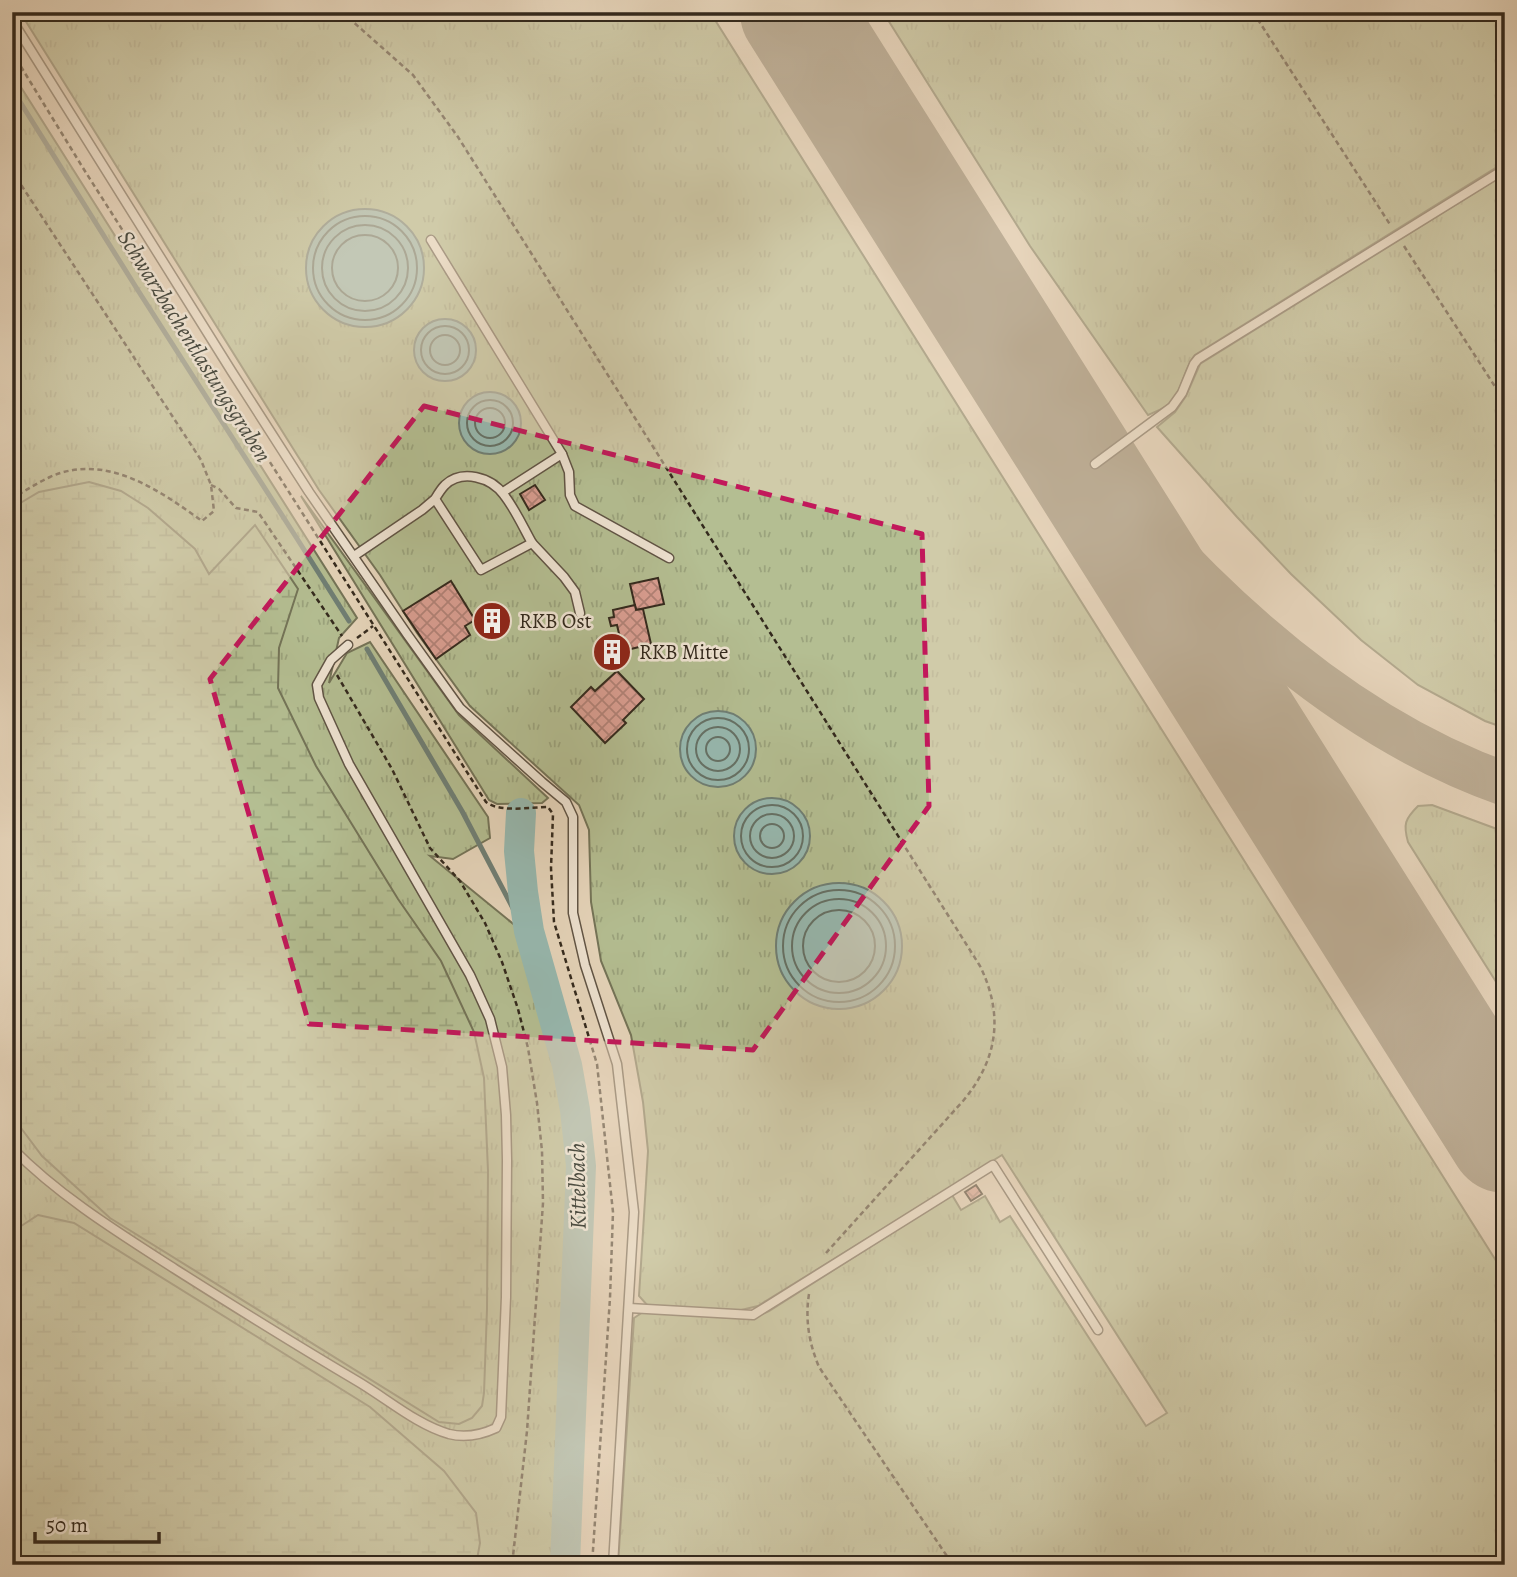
<svg xmlns="http://www.w3.org/2000/svg" width="1517" height="1577" font-family="Alegreya,serif">
<defs>
<pattern id="grass-tufts" width="24" height="20" patternUnits="userSpaceOnUse" patternTransform="scale(1.75)"><rect width="24" height="20" fill="#b4be92"/><path d="M3 7l-1-3M5 7V3M7 7l1-3M15 17l-1-3M17 17v-4M19 17l1-3" fill="none" stroke="#9ba37d"/></pattern>
<pattern id="wetland-marsh" width="20" height="14" patternUnits="userSpaceOnUse" patternTransform="scale(1.75)"><rect width="20" height="14" fill="#b4be92"/><path d="M1 5h8M5 5V1M11 12h8M15 12V8" fill="none" stroke="#9ba37d"/></pattern>
<pattern id="building-cross-hatch" width="8" height="8" patternUnits="userSpaceOnUse" patternTransform="scale(1.75)"><rect width="8" height="8" fill="#db9f93"/><path d="M0 0l8 8M0 8l8-8" fill="none" stroke="#b28277"/></pattern>
</defs>
<rect width="100%" height="100%" fill="#e7d6bc"/>
<filter id="stains"><feTurbulence type="fractalNoise" baseFrequency=".00286" numOctaves="4"/><feColorMatrix values="0 0 0 0 .2 0 0 0 0 .09 0 0 0 0 .02 0 0 0 .5 -.17"/></filter>
<radialGradient id="worn" r=".72"><stop offset=".6" stop-color="#630" stop-opacity="0"/><stop offset="1" stop-color="#630" stop-opacity=".3"/></radialGradient>
<g fill="url(#grass-tufts)" stroke="#747458" stroke-width="2">
<path d="M20 12H710L1505 1275V1565H618L634 1318 643 1312 751 1319 769 1311 952 1195 961 1210 985 1196 1000 1222 1010 1216 1146 1426 1167 1413 1002 1155 758 1306 737 1311 648 1306 639 1296 648 1151 643 1102 631 1035 601 961 591 902 589 830 579 805 470 706 417 633 380 575 319 490Z"/>
<path d="M883 12H1492L1505 33V162L1195 355C1183 369 1183 392 1168 405 1163 409 1154 412 1148 415L1030 246Z"/>
<path d="M12 73 357 618 339 638 329 683 347 653 370 642 488 817 490 838 453 859 430 856 522 931 544 1011 574 1158 568 1292 552 1565H12Z"/>
<path d="M1505 174V728L1485 721 1418 685 1361 640 1291 574 1237 517 1157 427 1175 412 1186 396 1200 364Z"/>
<path d="M301 496 459 715 548 798 542 803 497 804 489 800Z"/>
<path d="M1432 805 1505 832V996L1408 842C1403 824 1405 819 1418 806Z"/>
</g>
<g fill="url(#wetland-marsh)" stroke="#747458" stroke-width="2">
<path d="M89 482 121 491 148 508 195 549 209 574 255 525 298 589 279 648 278 688 316 766 398 899 441 961 474 1032 484 1078 488 1171 487 1309 484 1393 482 1406 472 1418 459 1424 439 1422 110 1218 42 1156 12 1116V508L39 492Z"/>
<path d="M38 1215 74 1223 370 1407 444 1471 476 1513 480 1543 476 1565H12V1232Z"/>
</g>
<g fill="#97b9b0" stroke="#6f7f75" stroke-width="2">
<circle cx="365" cy="268" r="59"/>
<circle cx="445" cy="350" r="31"/>
<circle cx="490" cy="423" r="31"/>
<circle cx="718" cy="749" r="38"/>
<circle cx="772" cy="836" r="38"/>
<circle cx="839" cy="946" r="63"/>
</g>
<g fill="none" stroke-linecap="round" stroke-linejoin="round">
<g stroke="#657166" stroke-width="2">
<circle cx="365" cy="268" r="52"/>
<circle cx="365" cy="268" r="43"/>
<circle cx="365" cy="268" r="33"/>
<circle cx="445" cy="350" r="24"/>
<circle cx="445" cy="350" r="15"/>
<circle cx="490" cy="423" r="23"/>
<circle cx="490" cy="423" r="15"/>
<circle cx="718" cy="749" r="31"/>
<circle cx="718" cy="749" r="22"/>
<circle cx="718" cy="749" r="12"/>
<circle cx="772" cy="836" r="31"/>
<circle cx="772" cy="836" r="22"/>
<circle cx="772" cy="836" r="12"/>
<circle cx="839" cy="946" r="56"/>
<circle cx="839" cy="946" r="47"/>
<circle cx="839" cy="946" r="36"/>
</g>
<g stroke="#6f7f75" stroke-width="5">
<path d="M12 89 139 292 296 537 349 621"/>
<path d="M367 649 462 811 517 916 529 931"/>
</g>
<path stroke="#97b9b0" stroke-width="30" d="M521 813 519 851 523 892 529 931 567 1065 575 1110 581 1166 565 1565"/>
<path stroke="#8d806c" stroke-width="44" d="M1006 346C1036 385 1064 426 1095 465 1203 596 1343 727 1505 784"/>
<path stroke="#8d806c" stroke-width="112" d="M796 12 1505 1137"/>
</g>
<g fill="url(#building-cross-hatch)" stroke="#33291d" stroke-width="2">
<path d="M535 485 545 500 529 510 520 494Z"/>
<path d="M658 578 664 604 636 610 630 584Z"/>
<path d="M451 581 475 620 465 626 470 635 436 659 403 611Z"/>
<path d="M635 605 636 610 643 609 651 644 623 651 617 625 611 626 609 618 614 617 613 610Z"/>
<path d="M613 640 619 662 611 664 606 641Z"/>
<path d="M617 671 644 699 623 720 626 723 605 743 571 707 591 687 595 691Z"/>
<path d="M976 1185 982 1194 971 1201 965 1192Z"/>
</g>
<g fill="none" stroke-linecap="round" stroke-linejoin="round">
<defs>
<g id="lane">
<path d="M1501 12 1505 17"/>
<path d="M12 20 232 372 309 492 407 634 460 708 542 782 566 802 573 817V913L585 965 617 1064 634 1212 613 1565"/>
<path d="M431 240 562 454 503 492"/>
<path d="M562 454 569 472 570 495 575 506 669 558"/>
<path d="M1095 464 1172 407 1182 393 1194 364 1198 359 1505 169"/>
<path d="M532 543 564 577 575 592 580 613"/>
<path d="M354 556 422 510 435 499 481 570 532 543C523 527 515 509 504 495 491 477 462 469 445 485 441 489 438 494 435 499"/>
<path d="M12 1148C59 1196 119 1233 175 1269 235 1307 296 1345 357 1381 386 1398 417 1425 449 1434 465 1438 481 1435 496 1428L501 1417 506 1297 507 1160 506 1115 502 1067 490 1019 470 975 349 764 319 698 317 685 331 660 348 645"/>
<path d="M629 1308 753 1315 993 1165 1098 1330"/>
</g>
</defs>
<use href="#lane" stroke="#605445" stroke-width="11"/>
<g stroke="#33291d" stroke-width="2.5" stroke-dasharray="5 3.5" stroke-linecap="butt">
<path d="M342 12 413 75 458 137 980 966C1004 1015 998 1059 963 1101L826 1253"/>
<path d="M1253 12 1391 226"/>
<path d="M12 52 83 168 486 802C500 813 531 807 548 807L553 814 551 868 554 922 597 1064 613 1212 610 1298 592 1565"/>
<path d="M12 171 201 460 211 485 214 511 202 521C159 490 105 452 50 477 37 483 25 491 12 498"/>
<path d="M1404 246 1505 402"/>
<path d="M211 485 219 489 236 508 258 512 342 636"/>
<path d="M357 638 373 626"/>
<path d="M337 675 392 769 430 848 460 881 485 923 502 962 518 1009 528 1048 537 1103 542 1151 543 1203 527 1431 512 1565"/>
<path d="M809 1294C805 1320 809 1343 819 1367L953 1565"/>
</g>
<use href="#lane" stroke="#efe4d3" stroke-width="8"/>
</g>
<path d="M0 0H1517V1577H0ZM424 406 922 534 929 806 753 1050 309 1024 210 679Z" fill="#e7d6bc" fill-opacity=".55" fill-rule="evenodd"/>
<path fill="none" stroke="#c2185b" stroke-width="5" stroke-dasharray="14 9" stroke-linejoin="round" d="M424 406 922 534 929 806 753 1050 309 1024 210 679Z"/>
<defs>
<symbol id="building-disc" viewBox="-11 -11 22 22"><circle r="9.5" fill="#8f2418" stroke="#efe4d3"/><path d="M-4-6H4V6H1V3H-1V6H-4ZM-2.5-4.3h1.7v1.8h-1.7ZM.8-4.3h1.7v1.8H.8ZM-2.5-1h1.7V.8h-1.7ZM.8-1h1.7V.8H.8Z" fill="#fff"/></symbol>
</defs>
<g fill-rule="evenodd">
<use href="#building-disc" x="470" y="599" width="44" height="44"/>
<use href="#building-disc" x="590" y="630" width="44" height="44"/>
</g>
<g text-anchor="middle" stroke-width="5" stroke-linejoin="round" paint-order="stroke">
<g font-size="21" fill="#33291d" stroke="#efe4d3" text-anchor="start">
<text x="519" y="628">RKB Ost</text>
<text x="639" y="659">RKB Mitte</text>
</g>
<g font-size="23" font-style="italic" fill="#4c4d42" stroke="#efe4d3">
<text transform="translate(195 346) rotate(58)" y="8">Schwarzbachentlastungsgraben</text>
<text transform="translate(577 1186) rotate(-91)" y="8">Kittelbach</text>
</g>
</g>
<rect width="1517" height="1577" fill="none" stroke="#e7d6bc" stroke-width="42"/>
<rect x="14" y="14" width="1489" height="1549" fill="none" stroke="#33291d" stroke-width="3.5"/>
<rect x="21" y="21" width="1475" height="1535" fill="none" stroke="#33291d" stroke-width="2"/>
<path d="M35 1532v10h124v-10" fill="none" stroke="#33291d" stroke-width="3.5"/>
<text x="46" y="1532" font-size="21" fill="#33291d" stroke="#efe4d3" stroke-width="5" paint-order="stroke">50 m</text>
<rect width="100%" height="100%" filter="url(#stains)"/>
<rect width="100%" height="100%" fill="url(#worn)"/>
</svg>
